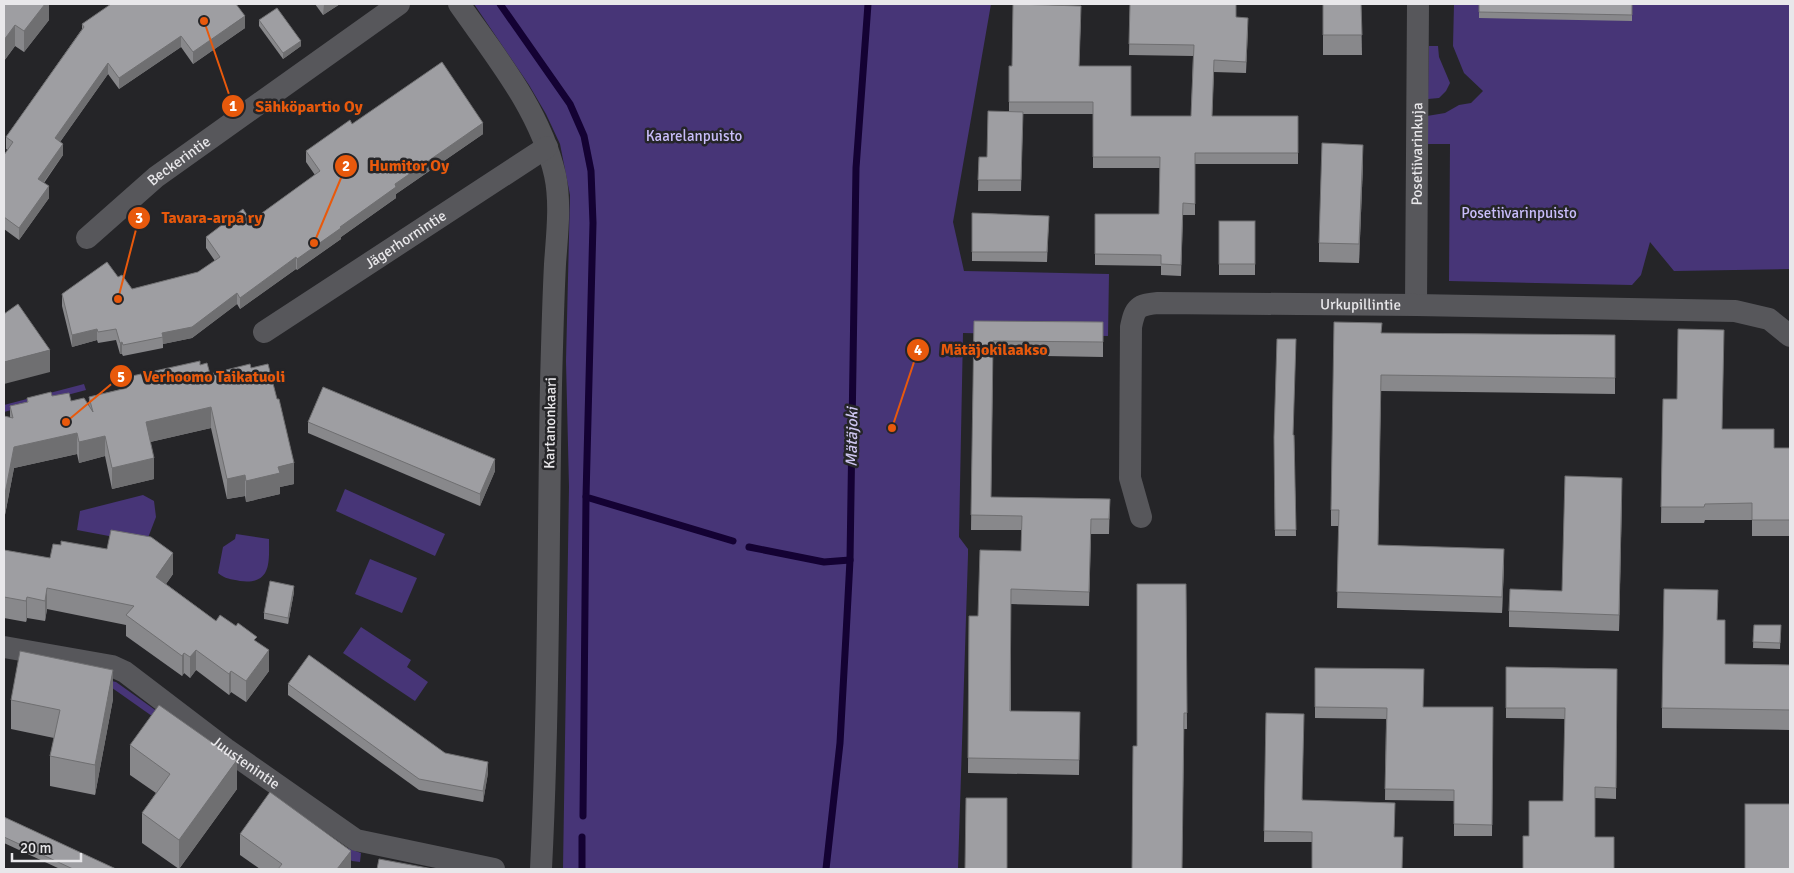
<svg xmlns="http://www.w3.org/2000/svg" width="1794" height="873" font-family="Signika,sans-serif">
<rect width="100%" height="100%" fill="#252528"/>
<g fill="#473577">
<path d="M474 4H991L953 222 964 271 1109 274 1108 336 963 333 959 537 968 549V555L958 869H563L569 487 566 361 570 195 560 144 546 114 529 85Z"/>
<path d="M1454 4H1790V269L1674 271 1650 242 1641 275 1632 285 1449 281 1450 144H1427V116L1445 113 1459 105 1471 103 1483 91 1464 73 1453 46Z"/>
<path d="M1429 46H1438L1439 57 1450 83 1446 91 1439 98 1428 99Z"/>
<path d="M84 384 86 390 4 412V405Z"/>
<path d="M345 489 445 534 435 556 336 511Z"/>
<path d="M143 495 154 501 156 517 146 543 77 530 80 511Z"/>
<path d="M236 534 269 539C269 562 272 585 240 581 231 579 225 579 218 573L223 547 235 539Z"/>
<path d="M370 559 417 578 402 613 355 594Z"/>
<path d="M361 627 411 660 407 667 428 682 415 701 343 653Z"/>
<path d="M98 678 116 682 207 747 203 752Z"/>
<path d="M322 839 361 853 360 862 352 861Z"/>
</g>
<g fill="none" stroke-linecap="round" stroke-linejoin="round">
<g stroke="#140233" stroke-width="7">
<path d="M500 4 570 104 584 136 591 171 593 223 586 497 733 541"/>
<path d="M749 547 824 562 850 560"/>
<path d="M583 816 586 497"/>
<path d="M582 837V869"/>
<path d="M826 869 840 743 846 635 850 560 856 168 868 4"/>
</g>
<g stroke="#57575b" stroke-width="22">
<path d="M459 4C496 57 540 110 555 175 561 203 557 235 555 264 553 304 552 345 551 385 548 546 549 708 541 869"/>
<path id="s1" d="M87 238 156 177 399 4"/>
<path id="s2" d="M1416 305 1418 4"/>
<path id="s3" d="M264 332 547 147"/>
<path id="s4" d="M1141 517 1130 478 1131 327C1135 307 1138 305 1158 303L1416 305 1735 311 1769 319 1790 336"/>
<path id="s5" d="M4 647 112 666 125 672 226 749 356 840 494 869"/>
</g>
</g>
<g fill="#88888b">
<path d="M4 4H49V20L24 52 15 46 4 61Z"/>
<path d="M315 4H340L323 15Z"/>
<path d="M1130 4 1236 17 1248 29 1246 73 1214 72 1212 116H1298V164H1195V215H1183L1181 276 1161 275V266L1095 265V214H1159L1160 168H1093V114H1023L1021 191H978L979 157H987L1009 111V66H1012L1081 17 1079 66 1131 116H1191L1193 56 1129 55Z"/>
<path d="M1323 4H1361L1362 55H1323Z"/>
<path d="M1479 4H1632V21L1479 18Z"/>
<path d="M259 20 301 46 283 59 259 26Z"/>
<path d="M82 24 245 28 193 64 181 47 119 89 108 74 60 142 63 155 44 183 49 198 19 240 4 229V155L8 150 6 149V137L82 29Z"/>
<path d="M352 124 483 134 396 194V198L341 237V239L297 270 296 269 240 309 237 304 192 338 163 344V348L123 356 122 354H120L116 340 98 343 97 340 72 347 62 306V294L118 277 132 289 198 272 215 261 206 248V237L251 221 315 175 306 162V151Z"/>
<path d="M1363 164 1359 263 1319 262V243Z"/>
<path d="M972 213 1049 216 1047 262 972 261Z"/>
<rect x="1219" y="221" width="36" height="54"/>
<path d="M974 321 1103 322V357L993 355 991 497 1110 499 1109 534H1091L1089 606 1011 604V711L1080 712 1079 775 968 773 969 616H978L1021 551V530H971Z"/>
<path d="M1382 333 1615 335V394L1381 391 1378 545 1504 565 1502 613 1337 608 1339 526H1331V510Z"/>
<path d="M200 365 210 374 294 484 280 487V494L246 502 245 496 227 499 211 428 150 442 154 479 112 489 105 456 79 463 77 454 14 468 4 520V416L10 418V406L27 402V398L52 396 89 406V397L126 388V382L132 381V376Z"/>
<path d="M1663 399 1723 429 1774 448H1790V536H1752V520H1705L1704 523H1661Z"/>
<path d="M308 422 495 471 480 506 308 433Z"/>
<path d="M1294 435 1296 536H1275L1274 437Z"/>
<path d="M1622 493 1619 631 1509 627V611L1562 591Z"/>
<path d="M4 550 50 558 173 574 166 584 216 621 257 642 269 671 246 702 231 692 229 695 196 670 190 678 184 673 182 676 126 636V625L47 609 45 621 27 618 26 622 4 618Z"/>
<path d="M1186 584 1187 729H1184L1182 869 1137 746Z"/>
<path d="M294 592 288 624 264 619V613Z"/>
<path d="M1718 620 1725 664 1790 665V730L1662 728V708Z"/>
<path d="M1754 625H1781L1780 649 1753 648Z"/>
<path d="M1506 667 1617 669 1616 799 1595 798 1529 836 1563 801 1565 719 1506 718Z"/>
<path d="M1315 668 1424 707H1493L1492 836H1454V801L1385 800 1386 719 1315 718Z"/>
<path d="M288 684 445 753 488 773 483 802 419 790 288 695Z"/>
<path d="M113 699 95 795 50 786V756L54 738 11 729V700Z"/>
<path d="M1266 713 1303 800 1395 803 1312 842H1264Z"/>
<path d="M130 745 237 789 179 869 142 843V813L156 793 130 775Z"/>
<path d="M4 817 116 869H60L4 843Z"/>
<path d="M240 834 351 869H260L240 855Z"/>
</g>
<g fill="#6f6f71">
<path d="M45 4H49V20L24 52V31Z"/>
<path d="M324 4H340L323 15Z"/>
<path d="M245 16V28L193 64V52Z"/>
<path d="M15 25V46L4 61V40Z"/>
<path d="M181 36V47L119 89V78Z"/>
<path d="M301 41V46L283 59V53Z"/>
<path d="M108 63V74L55 149V138Z"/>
<path d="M483 123V134L396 194V198L341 237V239L297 270V259L395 184Z"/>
<path d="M63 144V155L38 190V179Z"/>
<path d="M1363 145V164L1359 263V244Z"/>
<path d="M49 186V198L19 240V228Z"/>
<path d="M296 257V269L240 309V298Z"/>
<path d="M237 293V304L192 338 163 344 162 333Z"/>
<path d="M97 329V340L72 347V335Z"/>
<path d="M122 342V354H120V343Z"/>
<path d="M50 350V372L4 384V362Z"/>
<path d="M211 407V428L146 443V422Z"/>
<path d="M77 433V454L14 468 4 520V499L14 447Z"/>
<path d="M105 436V456L79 463V442Z"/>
<path d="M154 458V479L112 489V468Z"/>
<path d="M495 459V471L480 506V494Z"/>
<path d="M294 463V484L280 487V494L246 502V481L278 467Z"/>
<path d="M245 475V496L227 499V479Z"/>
<path d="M1622 478V493L1619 631V615Z"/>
<path d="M1504 549V565L1502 613V597Z"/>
<path d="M173 553V574L156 598V577Z"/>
<path d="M294 586V592L288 624V618Z"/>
<path d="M47 588V609L45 621V601Z"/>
<path d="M27 597V618L26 622V601Z"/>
<path d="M196 650V670L190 678V657Z"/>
<path d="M269 650V671L246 702V681Z"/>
<path d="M184 653V673L182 676V656Z"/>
<path d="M113 670V699L95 795V765Z"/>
<path d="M231 671V692L229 695V674Z"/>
<path d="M237 760V789L179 869V840Z"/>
<path d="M488 762V773L483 802V791Z"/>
<path d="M351 851V869H337Z"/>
</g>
<g fill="#9e9ea2" stroke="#6f6f71">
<path d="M4 4H45L24 31 15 25 4 40Z"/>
<path d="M111 4H236L245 16 193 52 181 36 119 78 108 63 55 138 63 144 38 179 49 186 19 228 4 217V155L13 142 6 137 84 27 82 24Z"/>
<path d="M1013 4 1081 6 1079 66H1131V116H1191L1194 45 1129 44 1130 4H1236V17L1248 18 1246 62 1214 60 1212 116H1298V153H1195V204L1183 203 1181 265 1161 264V255L1095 254V214H1159L1160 157H1093V102H1009V66H1012Z"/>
<path d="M1323 4H1361L1362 35H1323Z"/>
<path d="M1479 4H1632V15L1479 12Z"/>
<path d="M277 8 301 41 283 53 259 20Z"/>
<path d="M442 62 483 123 395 184 396 187 340 227 341 228 297 259 296 257 240 298 237 293 192 327 162 333 163 337 123 345 122 342 120 343 116 329 98 332 97 329 72 335 62 294 107 262 118 277 122 275 132 289 198 272 220 257 206 237 243 209 251 221 320 171 306 151 350 120 352 124Z"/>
<path d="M988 111 1023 112 1021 180H978L979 157H987Z"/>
<path d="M1322 143 1363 145 1359 244 1319 243Z"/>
<path d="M972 213 1049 216 1047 252H972Z"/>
<rect x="1219" y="221" width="36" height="43"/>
<path d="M18 304 50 350 4 362V314Z"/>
<path d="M974 321 1103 322V342L993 341 991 497 1110 499 1109 519H1091L1089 592 1011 589 1010 711 1080 712 1079 760 968 758 969 616H978L980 550 1021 551 1022 516 971 515Z"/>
<path d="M1334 322 1382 323 1381 333 1615 335V378L1381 375 1378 545 1504 549 1502 597 1337 592 1339 510H1331Z"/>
<path d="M1678 329 1724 330 1722 429H1774V448H1790V520H1752V503L1705 504 1704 507H1661L1663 399H1677Z"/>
<path d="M1277 339H1296L1293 435H1294L1296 530H1275L1274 437Z"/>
<path d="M200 361V365L207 363 210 374 250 364 251 368 268 364 277 399H279L294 463 278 467 280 473 246 481 245 475 227 479 211 407 146 422 154 458 112 468 105 436 79 442 77 433 14 447 4 499V416L13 418 10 406 28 402 27 398 51 392 52 396 69 393 71 401 84 398 93 412 89 397 127 388 126 382 133 380 132 376Z"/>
<path d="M323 387 495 459 480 494 308 422Z"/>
<path d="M1565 476 1622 478 1619 615 1509 611 1510 589 1562 591Z"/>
<path d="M111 530 151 537 173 553 156 577 216 621 220 615 236 626 238 623 257 637 254 640 269 650 246 681 231 671 229 674 196 650 190 657 184 653 182 656 126 615 134 606 47 588 45 601 27 597 26 601 4 597V550L50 558 53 544 61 545V541L107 549Z"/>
<path d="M270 581 294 586 288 618 264 613Z"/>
<path d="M1137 584H1186L1187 713H1184L1182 869H1132L1133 746H1137Z"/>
<path d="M1664 589 1718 590 1717 620H1725V664L1790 665V710L1662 708Z"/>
<path d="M1754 625H1781L1780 643 1753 642Z"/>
<path d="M20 651 113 670 95 765 50 756 60 710 11 700Z"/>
<path d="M309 655 445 753 488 762 483 791 419 779 288 684Z"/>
<path d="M1506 667 1617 669 1616 788 1595 787V837H1614V869H1523V836H1529V801H1563L1565 708H1506Z"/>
<path d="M1315 668 1424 669 1423 707H1493L1492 825 1454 824V790L1385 789 1387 708 1315 707Z"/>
<path d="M159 705 237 760 179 840 142 813 170 774 130 745Z"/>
<path d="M1266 713 1304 714 1302 800 1395 803 1394 837H1403L1402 869H1312V832L1264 831Z"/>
<path d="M270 792 351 851 337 869H278L282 864 240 834Z"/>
<path d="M966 798H1007V869H965Z"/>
<rect x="1745" y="804" width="45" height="65"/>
<path d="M4 817 116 869H73L4 837Z"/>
<path d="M379 859 433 869H377Z"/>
</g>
<g text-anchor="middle" stroke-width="5" stroke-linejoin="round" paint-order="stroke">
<g font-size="15" fill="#c9bdfa" stroke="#252528">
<text x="694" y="141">Kaarelanpuisto</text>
<text x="1519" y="218">Posetiivarinpuisto</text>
</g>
<g font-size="15" fill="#e8e7ea" stroke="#252528">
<text dy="5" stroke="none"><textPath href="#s2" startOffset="151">Posetiivarinkuja</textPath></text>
<text dy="5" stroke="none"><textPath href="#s1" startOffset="120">Beckerintie</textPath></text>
<text dy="5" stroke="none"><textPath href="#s3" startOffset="169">Jägerhornintie</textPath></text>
<text dy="5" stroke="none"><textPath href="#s4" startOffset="435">Urkupillintie</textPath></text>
<text transform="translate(550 423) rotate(-89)" y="5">Kartanonkaari</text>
<text dy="5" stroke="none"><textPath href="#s5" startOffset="275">Juustenintie</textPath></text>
</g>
<g font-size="16" font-style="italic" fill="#cdc5ef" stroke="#252528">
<text transform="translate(851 437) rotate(-89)" y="6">Mätäjoki</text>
</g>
</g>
<path fill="none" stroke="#e8590c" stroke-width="2" d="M204 21L233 106M314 243L346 166M118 299L139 218M892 428L918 350M66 422L121 376"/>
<g fill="#e8590c" stroke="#252528" stroke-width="2">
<circle cx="204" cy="21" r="5"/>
<circle cx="314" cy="243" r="5"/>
<circle cx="118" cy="299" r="5"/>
<circle cx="892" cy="428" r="5"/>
<circle cx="66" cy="422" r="5"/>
<circle cx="233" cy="106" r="12"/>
<circle cx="346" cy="166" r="12"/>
<circle cx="139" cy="218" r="12"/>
<circle cx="918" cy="350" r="12"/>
<circle cx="121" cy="376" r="12"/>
</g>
<g font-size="15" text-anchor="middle" font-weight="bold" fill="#fff">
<text x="233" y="111">1</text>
<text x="346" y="171">2</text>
<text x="139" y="223">3</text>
<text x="918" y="355">4</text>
<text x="121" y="382">5</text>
</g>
<g font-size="16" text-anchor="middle" font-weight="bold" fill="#e8590c" stroke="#252528" stroke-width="5" stroke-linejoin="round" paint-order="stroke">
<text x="309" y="112">Sähköpartio Oy</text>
<text x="409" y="171">Humitor Oy</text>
<text x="212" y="223">Tavara-arpa ry</text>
<text x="994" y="355">Mätäjokilaakso</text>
<text x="214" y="382">Verhoomo Taikatuoli</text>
</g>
<rect width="1794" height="873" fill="none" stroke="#e8e7ea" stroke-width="10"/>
<path d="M12 853v8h69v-8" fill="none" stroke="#e8e7ea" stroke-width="2.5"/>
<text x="20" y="853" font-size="15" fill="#e8e7ea" stroke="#252528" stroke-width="4" paint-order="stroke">20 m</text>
</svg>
